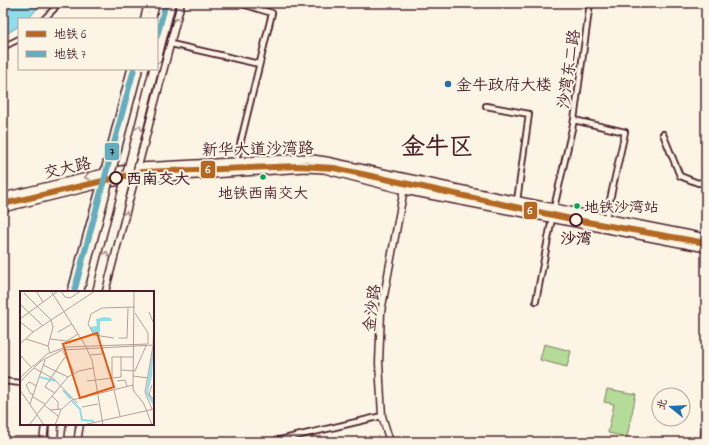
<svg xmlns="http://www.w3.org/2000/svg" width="709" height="445" font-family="'Indie Flower','LXGW WenKai TC',sans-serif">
<rect width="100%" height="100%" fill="#fcf5e5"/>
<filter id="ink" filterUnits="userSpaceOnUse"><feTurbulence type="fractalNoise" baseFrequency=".025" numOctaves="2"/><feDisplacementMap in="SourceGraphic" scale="8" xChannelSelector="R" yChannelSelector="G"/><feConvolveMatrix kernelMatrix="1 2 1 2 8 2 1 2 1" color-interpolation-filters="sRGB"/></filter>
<g filter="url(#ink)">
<g fill="#b4db97" stroke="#7f7d61">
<path d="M544 344 571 351 567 367 540 360Z"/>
<path d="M607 389 636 394 627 437 608 433 614 404 604 402Z"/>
</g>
<path fill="#8dddeb" stroke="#72919e" d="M3 3H42L28 19H19V26L3 36Z"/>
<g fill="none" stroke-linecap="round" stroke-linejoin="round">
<defs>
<g id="street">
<path d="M44 19 54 9 57 3"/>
<path d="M171 44 259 64"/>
<path d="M3 47 19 39"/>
<path d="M486 106 529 114 517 201"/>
<path d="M574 120 625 132 606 218"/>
<path d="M663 134 680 176 698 183 706 181"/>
<path d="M236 161 272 13 239 3"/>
<path d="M536 301 554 208 574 120 590 3"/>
<path d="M3 381 21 383"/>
<path d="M271 442 382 416"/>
</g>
<g id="secondary">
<path d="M144 19 148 3"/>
<path d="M71 292 101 184 131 69"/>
<path d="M105 292 181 3"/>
<path d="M43 442 45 424"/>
<path d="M77 442 80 424"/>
<path d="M390 442 382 416 379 363 381 312 406 178"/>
<path d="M704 442 706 415"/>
</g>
<g id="primary">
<path d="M3 197 104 173 139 167 306 158 326 161 468 191 706 238"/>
<path d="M3 208 101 184 136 179 305 168 324 169 404 190 706 248"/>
</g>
<g id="highway">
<path d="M151 19 155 3"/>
<path d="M157 58 171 3"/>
<path d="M53 442 54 424"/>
<path d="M69 442 71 424"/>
</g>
</defs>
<use href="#street" stroke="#4a1f2b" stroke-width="8"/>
<use href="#secondary" stroke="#4a1f2b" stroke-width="9"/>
<use href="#primary" stroke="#4a1f2b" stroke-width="10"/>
<use href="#highway" stroke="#4a1f2b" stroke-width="11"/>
<use href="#street" stroke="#fcf5e5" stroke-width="4.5"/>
<use href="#secondary" stroke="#fcf5e5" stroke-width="6"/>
<use href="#primary" stroke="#fcf5e5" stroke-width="7"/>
<use href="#highway" stroke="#fcf5e5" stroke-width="8"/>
<defs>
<g id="highway-bridge">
<path d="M79 292 138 69"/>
<path d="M97 292 154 69"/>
</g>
</defs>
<use href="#highway-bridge" stroke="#4a1f2b" stroke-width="11" stroke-linecap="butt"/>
<use href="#highway-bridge" stroke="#fcf5e5" stroke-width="8"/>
<defs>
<path id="metro-1" d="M3 204 142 172 299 166 334 168 576 220 706 243"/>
<g id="metro-2">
<path d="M157 36 166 3"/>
<path d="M74 292 134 69"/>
</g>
</defs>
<use href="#metro-1" stroke="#fcf5e5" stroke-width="9"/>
<use href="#metro-2" stroke="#fcf5e5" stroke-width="9"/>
<use href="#metro-1" stroke="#b36924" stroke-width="6"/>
<use href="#metro-2" stroke="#64adbe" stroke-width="6"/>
</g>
<defs><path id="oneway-chevron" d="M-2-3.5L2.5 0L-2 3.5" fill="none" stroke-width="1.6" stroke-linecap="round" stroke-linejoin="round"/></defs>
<g stroke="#a38a88">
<use href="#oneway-chevron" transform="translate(177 20) rotate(-76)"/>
<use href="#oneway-chevron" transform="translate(139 128) rotate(-76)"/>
<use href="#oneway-chevron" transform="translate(87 177) rotate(167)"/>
<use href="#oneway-chevron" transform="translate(126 214) rotate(-75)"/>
<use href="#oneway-chevron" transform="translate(106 254) rotate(-76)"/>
</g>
</g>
<circle fill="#1f6fb2" stroke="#fcf5e5" stroke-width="1.5" cx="448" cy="84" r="4"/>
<g fill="#00a651" stroke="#fcf5e5" stroke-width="1.5">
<circle cx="263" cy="177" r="3.5"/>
<circle cx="577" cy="206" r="3.5"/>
</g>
<g fill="#fcf5e5" stroke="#4a1f2b" stroke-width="2">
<circle cx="116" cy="178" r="6"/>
<circle cx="576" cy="220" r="6"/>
</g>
<g text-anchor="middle" stroke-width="4" stroke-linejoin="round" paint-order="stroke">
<g font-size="15" fill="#4a1f2b" stroke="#fcf5e5">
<text x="263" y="198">地铁西南交大</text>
<text x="584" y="212" text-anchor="start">地铁沙湾站</text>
</g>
<g font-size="16" fill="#4a1f2b" stroke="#fcf5e5">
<text transform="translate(568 69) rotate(-82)" y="6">沙湾东二路</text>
<text transform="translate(258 148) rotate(-1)" y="6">新华大道沙湾路</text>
<text transform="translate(67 167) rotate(-13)" y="6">交大路</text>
<text transform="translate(371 308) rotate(-83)" y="6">金沙路</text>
</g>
<g font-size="16" fill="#4a1f2b" stroke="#fcf5e5" text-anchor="start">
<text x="456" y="90">金牛政府大楼</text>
</g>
<g font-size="16" font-weight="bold" fill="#4a1f2b" stroke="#fcf5e5" text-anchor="start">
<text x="126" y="184">西南交大</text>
<text x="576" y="244" text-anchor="middle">沙湾</text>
</g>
<g font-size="24" font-weight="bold" fill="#4a1f2b" stroke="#fcf5e5">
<text x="437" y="154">金牛区</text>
</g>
</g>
<g transform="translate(20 291)">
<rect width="134" height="134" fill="#fcf5e5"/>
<path d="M84 26 91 27 92 30H80V46L74 43 70 36 77 35 76 28ZM134 51 132 85 128 101 134 111V132L133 114 126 102Z" fill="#8dddeb"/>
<path fill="none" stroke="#8dddeb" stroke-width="2" d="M20 86 35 90M43 99 51 108M52 110 60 118 62 129 74 130"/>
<path fill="none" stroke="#b59f9b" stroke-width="1" d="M16 0 23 11M31 0 65 54 72 69 83 134M41 0 45 6 50 7 61 0M114 0 113 99 124 113 132 134M4 2 31 29 33 36 28 55 30 62M0 13 23 35M129 21 134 33M115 22 128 42V53M0 28 38 0M0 31 13 41M38 41 52 33M94 47 74 44 68 33 71 23 82 17 115 16M99 47H107L108 17M6 48 28 55M30 48 47 50M47 50 58 43M0 53 13 41 75 0M133 53 134 33M43 60 54 81M0 64 11 76M70 64 82 63V56M23 74 48 86M14 75 27 63 46 56 128 53M14 77 34 88 57 112M101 79 115 80 126 55M113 85 128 87M0 87 14 74M92 87V66H114M67 90 101 86V65M97 90 105 89 107 95M0 91 21 70 42 59 134 54M132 94 129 103 134 109M0 99 24 134M94 99 100 125M35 102 25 96 45 66M14 104 10 102 6 94 9 91 17 95M32 105 38 111V119M13 106 25 113M10 113 25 69M24 114 38 125M62 116 78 113M132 118 125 101 133 55M30 119 42 118 52 109 113 94M17 123 48 86 59 80 73 77M9 134 17 124M35 134 41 119M63 134 134 118"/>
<path fill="#e8590c" fill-opacity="0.15" stroke="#e8590c" stroke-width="2" d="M77 42 94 96 60 107 43 53Z"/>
<rect width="134" height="134" fill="none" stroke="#4a1f2b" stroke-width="2"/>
</g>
<g stroke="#fcf5e5" stroke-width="1.5">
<rect x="104" y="142" width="16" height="19" rx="4" fill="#64adbe"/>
<rect x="200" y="160" width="16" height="19" rx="4" fill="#b36924"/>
<rect x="523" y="201" width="15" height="19" rx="4" fill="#b36924"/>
</g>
<g font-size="11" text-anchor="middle" font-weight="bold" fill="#fff">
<text x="208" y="173">6</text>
<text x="530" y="214">6</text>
</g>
<g font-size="11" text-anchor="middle" font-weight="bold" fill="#111">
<text x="112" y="155">7</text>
</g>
<rect width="709" height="445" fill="none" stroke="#fcf5e5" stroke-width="16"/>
<rect x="8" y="8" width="693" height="429" fill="none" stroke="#4a1f2b" stroke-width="1.5" filter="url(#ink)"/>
<rect x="18" y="18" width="140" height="52" fill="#fcf5e5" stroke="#b59f9b"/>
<rect x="26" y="31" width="20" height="6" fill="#b36924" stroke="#b59f9b"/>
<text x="54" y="38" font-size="12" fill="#4a1f2b">地铁 6</text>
<rect x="26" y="51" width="20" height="6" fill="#64adbe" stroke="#b59f9b"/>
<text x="54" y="58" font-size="12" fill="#4a1f2b">地铁 7</text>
<g transform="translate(671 407) rotate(288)"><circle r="19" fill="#fcf5e5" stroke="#b59f9b"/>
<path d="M0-3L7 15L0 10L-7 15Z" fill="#1f6fb2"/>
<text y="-6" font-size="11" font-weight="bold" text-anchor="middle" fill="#4a1f2b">北</text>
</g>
</svg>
